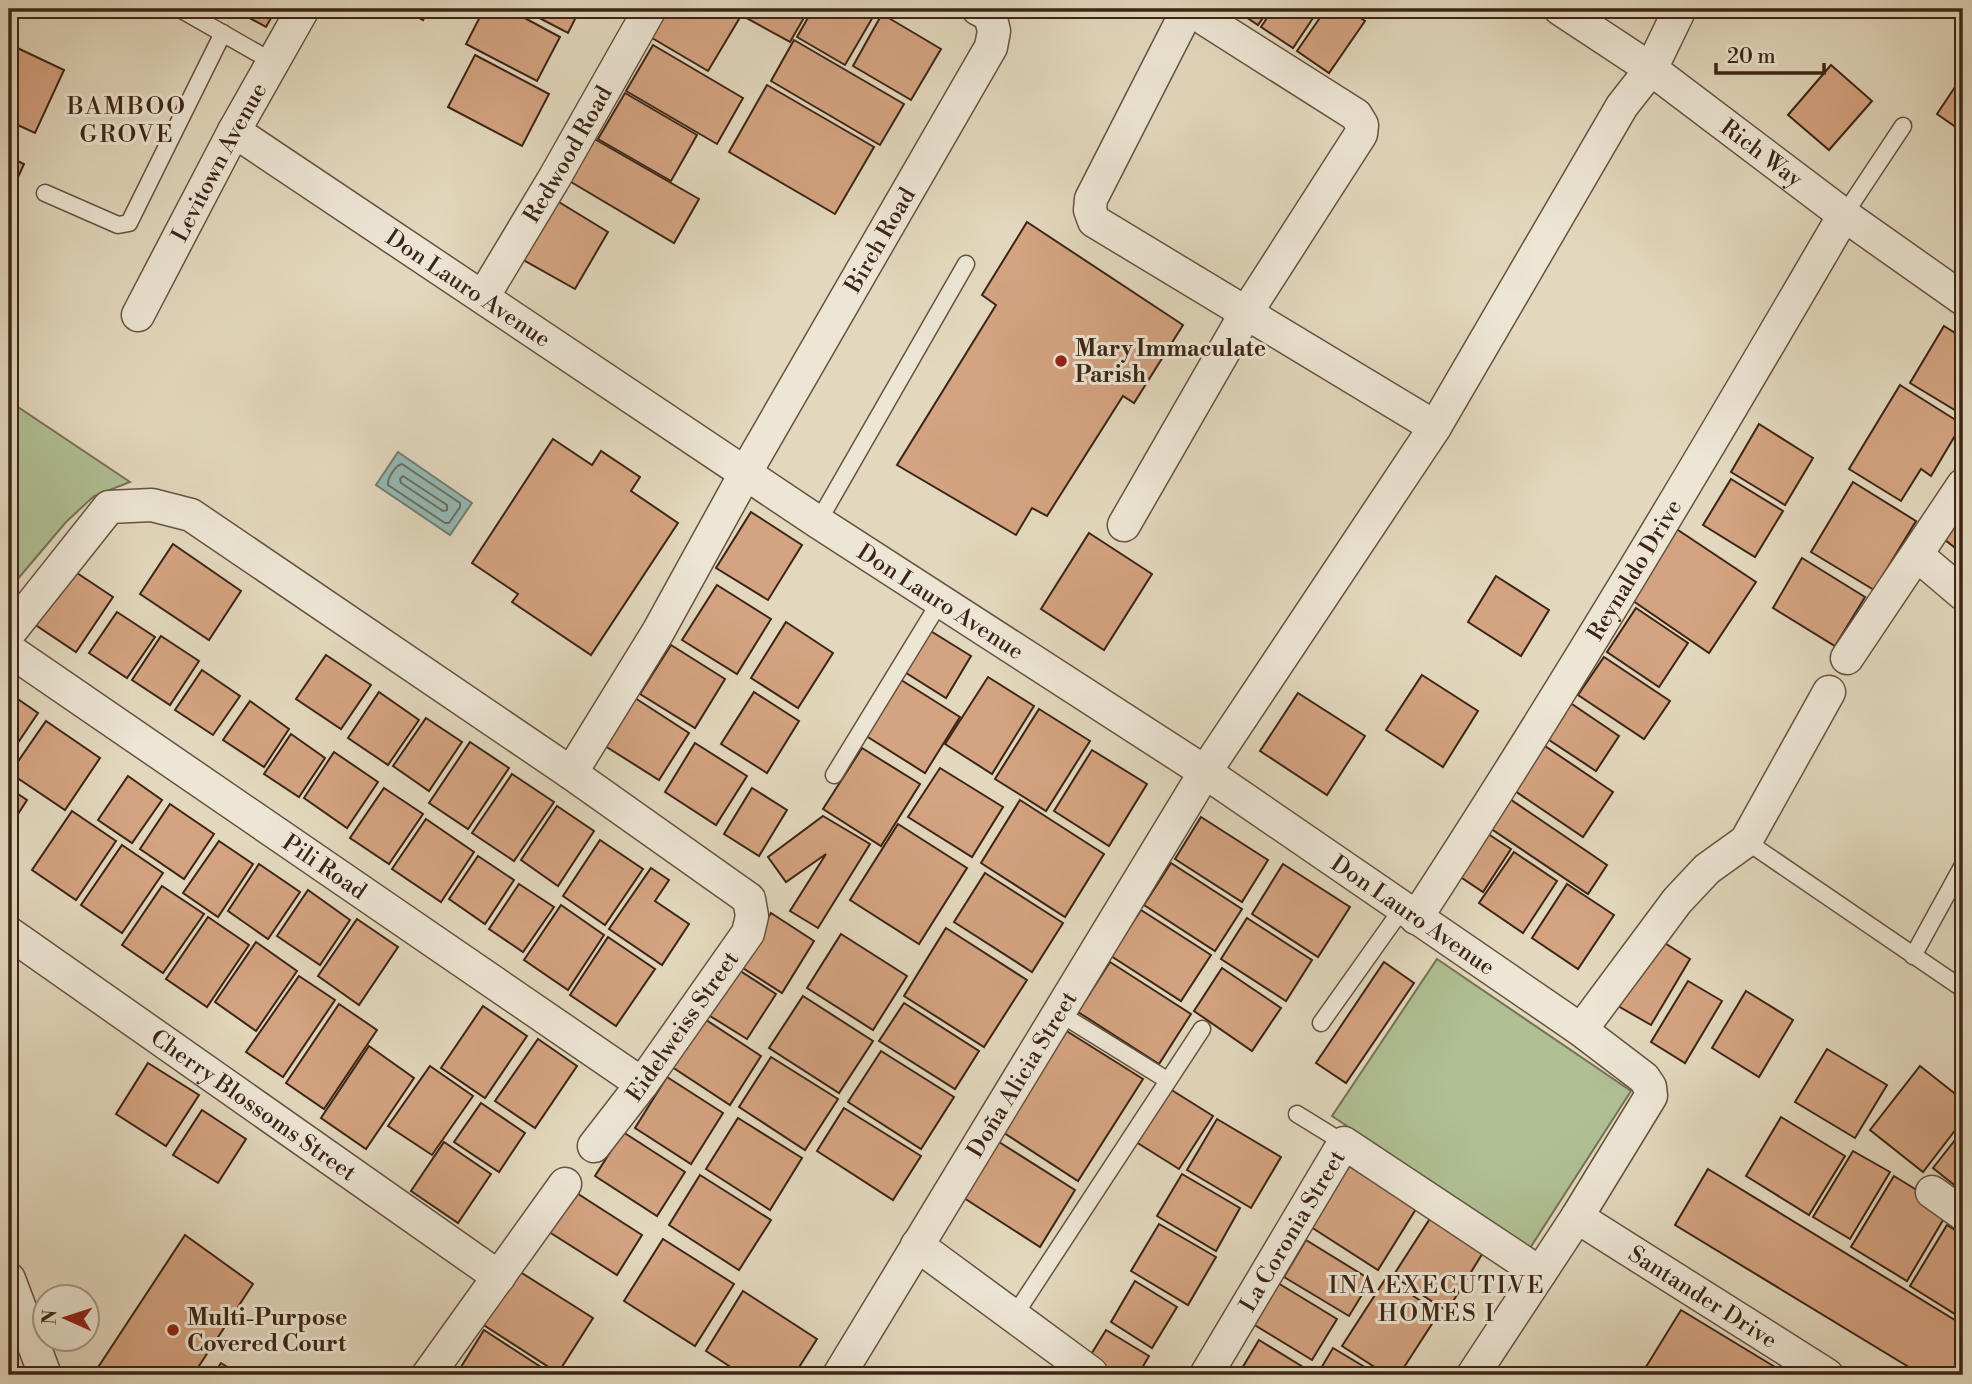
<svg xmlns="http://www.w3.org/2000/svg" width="1972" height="1384" font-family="'Libre Bodoni',serif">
<rect width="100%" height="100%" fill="#e3d8be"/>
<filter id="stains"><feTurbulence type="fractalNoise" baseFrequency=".00286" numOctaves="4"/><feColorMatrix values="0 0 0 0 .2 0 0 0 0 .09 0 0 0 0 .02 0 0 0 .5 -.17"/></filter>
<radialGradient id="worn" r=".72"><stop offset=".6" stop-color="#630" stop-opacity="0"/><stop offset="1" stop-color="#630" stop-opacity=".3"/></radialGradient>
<g fill="#b0bf94" stroke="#767255" stroke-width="2">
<path d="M9 401 130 482 94 496 66 522 11 587 9 585Z"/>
<path d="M1437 959 1631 1091 1530 1248 1332 1116Z"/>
</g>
<path fill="#95b9b4" stroke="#717e75" stroke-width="2" d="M398 452 472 503 450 535 376 485Z"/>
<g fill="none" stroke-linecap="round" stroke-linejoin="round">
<g stroke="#686f65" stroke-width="2">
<path d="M402 464 460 503V507L449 523H445L388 485C387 478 396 465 402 464Z"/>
<path d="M403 476 447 505V510L443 511 401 483 400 479Z"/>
</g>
</g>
<g fill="#d4a381" stroke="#3c2516" stroke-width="2">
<path d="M233 9H276L266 27Z"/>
<path d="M404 9H429L423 20Z"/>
<path d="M484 9H508L560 37 537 81 466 44Z"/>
<path d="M522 9H580L568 33Z"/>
<path d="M662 9H722L739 19 708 71 647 35Z"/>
<path d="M744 9H809L790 42 741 15Z"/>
<path d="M813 9 877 10 845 65 797 37Z"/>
<path d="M1234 9H1269L1258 25Z"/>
<path d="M1273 9H1319L1293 48 1261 27Z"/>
<path d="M1326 9H1348L1365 21 1329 73 1297 51Z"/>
<path d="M882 14 941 49 911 100 853 66Z"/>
<path d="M794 40 904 104 880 145 771 81Z"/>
<path d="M9 44 64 70 35 133 9 121Z"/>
<path d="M653 45 743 98 717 144 626 91Z"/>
<path d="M475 55 549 94 522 146 448 107Z"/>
<path d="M1831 65 1872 101 1829 150 1788 115Z"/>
<path d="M1963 75V132L1937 114Z"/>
<path d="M767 85 874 147 835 214 729 152Z"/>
<path d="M625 93 697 135 671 181 598 139Z"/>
<path d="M591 137 699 199 674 243 566 179Z"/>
<path d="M9 157 24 164 9 197Z"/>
<path d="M554 199 608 232 575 289 520 258Z"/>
<path d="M1027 222 1183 325 1134 403 1123 396 1047 516 1032 508 1016 535 897 465 996 305 982 295Z"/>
<path d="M1944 326 1963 338V415L1910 383Z"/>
<path d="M1900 385 1962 424 1931 476 1921 469 1901 501 1849 469Z"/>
<path d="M1759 424 1813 458 1785 505 1731 472Z"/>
<path d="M553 439 592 465 601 451 640 477 631 491 678 523 591 655 512 602 518 594 472 563Z"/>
<path d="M1731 479 1783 511 1755 557 1703 525Z"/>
<path d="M1853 482 1916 521 1874 590 1811 552Z"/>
<path d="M1963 506V554L1940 536Z"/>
<path d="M751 512 802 545 768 600 716 568Z"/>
<path d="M1669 524 1756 582 1709 653 1623 594Z"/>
<path d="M1089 533 1152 574 1104 650 1041 609Z"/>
<path d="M173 544 241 591 209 640 140 594Z"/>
<path d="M1802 558 1865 597 1835 646 1773 608Z"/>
<path d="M68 567 113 597 76 652 31 622Z"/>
<path d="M1496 576 1549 610 1521 656 1468 622Z"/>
<path d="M717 585 771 619 737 674 682 640Z"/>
<path d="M1636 608 1688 643 1659 687 1607 652Z"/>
<path d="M117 612 155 637 127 678 89 653Z"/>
<path d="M786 622 833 653 798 708 751 678Z"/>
<path d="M929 630 971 656 946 698 903 671Z"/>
<path d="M161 636 199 661 170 705 132 680Z"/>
<path d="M671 645 725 679 695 728 640 694Z"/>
<path d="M326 655 371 685 341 729 296 699Z"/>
<path d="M1604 657 1670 701 1644 739 1578 695Z"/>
<path d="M202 670 240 696 213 735 175 710Z"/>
<path d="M1422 675 1478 711 1443 767 1386 730Z"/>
<path d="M988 677 1034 706 992 774 945 744Z"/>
<path d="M898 678 960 717 925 773 863 734Z"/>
<path d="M379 692 419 720 388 765 348 738Z"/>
<path d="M754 692 799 721 767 773 721 744Z"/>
<path d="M9 693 38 713 9 756Z"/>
<path d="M1298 693 1365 736 1327 795 1260 751Z"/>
<path d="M635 698 689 733 659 780 605 746Z"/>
<path d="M1566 700 1619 736 1596 771 1543 736Z"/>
<path d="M250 701 289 729 264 767 223 740Z"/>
<path d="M1039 709 1090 741 1046 811 995 779Z"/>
<path d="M426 718 462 742 429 791 393 766Z"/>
<path d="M46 721 100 758 65 810 10 773Z"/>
<path d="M291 734 325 758 299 797 264 774Z"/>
<path d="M470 742 509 768 468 829 429 803Z"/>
<path d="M695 743 747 776 716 825 665 792Z"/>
<path d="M1545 746 1613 792 1583 837 1515 791Z"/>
<path d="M862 748 920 784 881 846 823 809Z"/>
<path d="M1092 750 1147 784 1109 846 1054 811Z"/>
<path d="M334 752 378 782 347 828 304 798Z"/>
<path d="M940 768 1003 807 972 857 908 817Z"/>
<path d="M512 774 554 802 514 861 472 833Z"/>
<path d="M128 776 162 800 132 843 98 820Z"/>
<path d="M9 788 27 800 9 828Z"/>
<path d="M384 788 423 814 389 864 350 838Z"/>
<path d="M752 788 787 810 759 856 724 834Z"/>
<path d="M1501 793 1607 865 1588 894 1481 822Z"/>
<path d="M1020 800 1104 854 1065 917 981 863Z"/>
<path d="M170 804 214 834 184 879 140 849Z"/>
<path d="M557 806 594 831 558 886 521 860Z"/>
<path d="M72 811 116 841 76 900 32 870Z"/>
<path d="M823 816 870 844 818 928 790 911 826 854 786 882 768 857Z"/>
<path d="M1201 817 1268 860 1242 902 1175 859Z"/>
<path d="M426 819 474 852 441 902 392 869Z"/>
<path d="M898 824 967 868 919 944 850 900Z"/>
<path d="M1479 828 1511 849 1483 892 1450 870Z"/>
<path d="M600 840 643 869 605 925 563 896Z"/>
<path d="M219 841 253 864 218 917 183 893Z"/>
<path d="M122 845 163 873 122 933 81 905Z"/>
<path d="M1514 852 1557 881 1523 933 1479 903Z"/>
<path d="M478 856 514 880 485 924 449 899Z"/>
<path d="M1171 863 1242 909 1215 951 1144 905Z"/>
<path d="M259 864 300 892 268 939 228 911Z"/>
<path d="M1283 864 1350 907 1318 957 1252 914Z"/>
<path d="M651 868 669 880 655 901 689 924 662 965 609 929Z"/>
<path d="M985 873 1063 923 1032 972 954 922Z"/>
<path d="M519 884 554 907 523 952 489 929Z"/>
<path d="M1567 884 1614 915 1578 969 1532 938Z"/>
<path d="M162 886 204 914 163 973 122 945Z"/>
<path d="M308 890 350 920 320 965 277 936Z"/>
<path d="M561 905 604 935 568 990 524 960Z"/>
<path d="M1141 910 1211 955 1181 1001 1111 956Z"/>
<path d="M771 913 814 941 782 993 738 965Z"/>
<path d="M208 917 249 945 207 1007 166 979Z"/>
<path d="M1247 918 1312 960 1286 1001 1221 959Z"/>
<path d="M357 919 398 947 359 1005 318 976Z"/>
<path d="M946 928 1027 980 984 1047 904 996Z"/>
<path d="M841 934 907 976 873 1030 807 988Z"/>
<path d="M1652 935 1690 959 1651 1025 1611 1002Z"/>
<path d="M608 937 655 969 616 1026 570 995Z"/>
<path d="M256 942 297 971 256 1031 215 1002Z"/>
<path d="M1110 962 1191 1014 1159 1064 1078 1012Z"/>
<path d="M1384 962 1414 983 1346 1083 1316 1063Z"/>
<path d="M731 965 776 994 747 1039 702 1011Z"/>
<path d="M1222 968 1281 1008 1252 1051 1194 1011Z"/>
<path d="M299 976 335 1000 283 1077 246 1052Z"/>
<path d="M1688 981 1722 1001 1685 1063 1651 1042Z"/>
<path d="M1746 991 1793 1020 1759 1077 1712 1048Z"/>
<path d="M803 996 873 1041 839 1093 769 1048Z"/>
<path d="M904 1003 979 1051 955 1089 879 1041Z"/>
<path d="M339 1004 377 1030 324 1109 286 1083Z"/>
<path d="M483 1006 527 1036 485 1098 441 1068Z"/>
<path d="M697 1014 761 1056 730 1105 666 1063Z"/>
<path d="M1065 1030 1143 1079 1078 1181 1001 1131Z"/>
<path d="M538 1039 577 1066 535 1128 495 1101Z"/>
<path d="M369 1046 414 1078 366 1149 321 1118Z"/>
<path d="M1827 1049 1887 1085 1855 1138 1795 1102Z"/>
<path d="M881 1051 954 1097 921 1149 848 1102Z"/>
<path d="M771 1057 838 1099 805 1150 739 1107Z"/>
<path d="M148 1063 199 1095 166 1146 116 1114Z"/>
<path d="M430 1066 473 1096 432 1155 388 1126Z"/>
<path d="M1920 1066 1963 1100V1120L1923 1172 1870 1130Z"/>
<path d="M667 1077 723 1113 691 1164 635 1128Z"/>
<path d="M1170 1089 1213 1116 1179 1169 1136 1142Z"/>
<path d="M481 1103 525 1133 499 1172 454 1142Z"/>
<path d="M844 1108 921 1156 893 1200 817 1151Z"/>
<path d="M202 1110 246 1139 218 1183 173 1155Z"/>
<path d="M1781 1117 1845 1156 1809 1215 1746 1176Z"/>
<path d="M738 1118 802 1158 770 1210 706 1169Z"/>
<path d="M1217 1119 1281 1157 1251 1208 1187 1170Z"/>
<path d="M1963 1130V1192L1933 1168Z"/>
<path d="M623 1132 685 1172 657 1216 595 1176Z"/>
<path d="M444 1142 491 1174 458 1223 411 1191Z"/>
<path d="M999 1142 1075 1190 1040 1247 964 1198Z"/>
<path d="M1853 1151 1890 1172 1850 1239 1813 1217Z"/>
<path d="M1349 1166 1416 1209 1378 1270 1311 1227Z"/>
<path d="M1708 1169 1963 1325V1375H1922L1675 1225Z"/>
<path d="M1182 1174 1240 1208 1216 1251 1157 1216Z"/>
<path d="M700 1175 771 1220 739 1270 669 1225Z"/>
<path d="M1894 1176 1949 1210 1907 1281 1851 1247Z"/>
<path d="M572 1190 642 1235 617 1275 546 1230Z"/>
<path d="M1431 1217 1484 1251 1447 1311 1393 1276Z"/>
<path d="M1159 1224 1216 1257 1188 1305 1131 1271Z"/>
<path d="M1947 1225 1963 1235V1301L1955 1314 1910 1286Z"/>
<path d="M185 1235 253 1284 193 1375H93Z"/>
<path d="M663 1239 734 1284 695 1346 624 1301Z"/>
<path d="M1306 1240 1371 1280 1349 1316 1284 1277Z"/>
<path d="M517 1270 593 1318 558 1373 482 1324Z"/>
<path d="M1386 1278 1439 1313 1399 1375H1387L1342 1346Z"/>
<path d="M1273 1280 1337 1319 1312 1360 1248 1321Z"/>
<path d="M1135 1281 1177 1307 1152 1348 1111 1322Z"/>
<path d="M743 1291 817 1339 794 1375H743L706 1351Z"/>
<path d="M1681 1310 1775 1367 1770 1375H1641Z"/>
<path d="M484 1330 550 1373 548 1375H456Z"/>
<path d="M1106 1330 1149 1356 1138 1375H1110L1087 1361Z"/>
<path d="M1259 1340 1308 1370 1305 1375H1238Z"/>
<path d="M1333 1348 1378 1375H1317Z"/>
<path d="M221 1363 240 1375H213Z"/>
</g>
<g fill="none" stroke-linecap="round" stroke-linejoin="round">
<defs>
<g id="service">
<path d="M180 9 273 62"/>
<path d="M45 193 118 225 129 223 223 33"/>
<path d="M1844 215 1903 126"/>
<path d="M818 522 966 264"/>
<path d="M834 775 941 600"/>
<path d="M1746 841 1963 989"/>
<path d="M1913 956 1963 865"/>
<path d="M1059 1013 1167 1080"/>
<path d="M1321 1023 1402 909"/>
<path d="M1297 1114 1344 1143"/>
<path d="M1014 1316 1202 1029"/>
</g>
<g id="minor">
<path d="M1188 9 1091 199 1090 210 1094 221 1435 427"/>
<path id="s1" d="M1560 9 1651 69 1844 215 1963 299"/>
<path id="s2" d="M234 131 818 522 1205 772 1581 1030 1644 1078 1650 1087 1651 1096 1577 1217 1473 1375"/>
<path id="s3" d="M483 297 555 177 650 9"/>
<path id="s4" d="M138 315 234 131 303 9"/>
<path d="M1124 525 1246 313 1361 134 1362 125 1356 115 1189 9"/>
<path d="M1917 555 1963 594"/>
<path d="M9 633 109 507 152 505 191 515 571 773 749 899 752 916 748 933 642 1084 594 1146"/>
<path id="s5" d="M9 650 642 1084"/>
<path d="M1847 658 1963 485"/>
<path id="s6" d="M571 773 658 632 755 456 991 47 994 31 990 15 978 9"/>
<path id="s7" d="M1416 918C1566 688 1706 452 1844 215"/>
<path id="s8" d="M9 933 499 1277"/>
<path d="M1581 1030 1677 901 1707 869 1746 841 1829 692"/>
<path d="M1932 1192 1963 1214"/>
<path id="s9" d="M1577 1217 1827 1375"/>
<path d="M917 1245 1091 1373"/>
<path d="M9 1279 45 1375"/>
<path d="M428 1375 565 1184"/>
<path id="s10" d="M839 1375 1205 772 1435 427 1622 106 1651 69 1680 9"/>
<path id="s11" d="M1206 1375 1344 1143 1540 1273"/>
</g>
</defs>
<use href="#service" stroke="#665240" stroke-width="19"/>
<use href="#minor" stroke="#665240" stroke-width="35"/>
<use href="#service" stroke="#ede6d5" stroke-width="16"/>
<use href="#minor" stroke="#ede6d5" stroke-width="32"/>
</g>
<g fill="#8f2418" stroke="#ede6d5" stroke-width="2.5">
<circle cx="1061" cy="361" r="7"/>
<circle cx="173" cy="1330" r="7"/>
</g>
<g text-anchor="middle" stroke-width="6" stroke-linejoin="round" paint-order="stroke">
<g font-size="23" fill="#3c2516" stroke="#ede6d5">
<text dy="8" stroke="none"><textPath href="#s3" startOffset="166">Redwood Road</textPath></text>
<text dy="8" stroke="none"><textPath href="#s1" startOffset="248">Rich Way</textPath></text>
<text dy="8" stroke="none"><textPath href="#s4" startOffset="173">Levitown Avenue</textPath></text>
<text dy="8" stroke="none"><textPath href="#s6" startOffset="616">Birch Road</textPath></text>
<text dy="8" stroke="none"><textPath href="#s2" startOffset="282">Don Lauro Avenue</textPath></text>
<text dy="8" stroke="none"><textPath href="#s7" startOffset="411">Reynaldo Drive</textPath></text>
<text dy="8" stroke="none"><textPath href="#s2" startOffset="849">Don Lauro Avenue</textPath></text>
<text dy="8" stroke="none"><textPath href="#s5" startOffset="383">Pili Road</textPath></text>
<text dy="8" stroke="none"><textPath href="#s2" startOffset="1416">Don Lauro Avenue</textPath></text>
<text transform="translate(682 1026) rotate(-55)" y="8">Eidelweiss Street</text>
<text dy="8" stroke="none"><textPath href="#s10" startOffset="352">Doña Alicia Street</textPath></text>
<text dy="8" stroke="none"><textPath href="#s8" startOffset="299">Cherry Blossoms Street</textPath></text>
<text dy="8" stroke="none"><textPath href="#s11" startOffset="168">La Coronia Street</textPath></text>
<text dy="8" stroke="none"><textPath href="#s9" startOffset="149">Santander Drive</textPath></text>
</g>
<g font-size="23" font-weight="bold" fill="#3c2516" stroke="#ede6d5" text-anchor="start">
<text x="1075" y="356">Mary Immaculate<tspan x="1075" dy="26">Parish</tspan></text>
<text x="187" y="1325">Multi-Purpose<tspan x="187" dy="26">Covered Court</tspan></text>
</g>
<g font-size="24" letter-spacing="2" fill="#3c2516" stroke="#ede6d5">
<text x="127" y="114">BAMBOO<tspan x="127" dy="28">GROVE</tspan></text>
<text x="1437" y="1293">INA EXECUTIVE<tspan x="1437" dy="28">HOMES I</tspan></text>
</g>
</g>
<rect width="1972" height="1384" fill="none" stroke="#e3d8be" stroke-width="35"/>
<rect x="10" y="10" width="1951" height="1363" fill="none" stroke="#3c2516" stroke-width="3.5"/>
<rect x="18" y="18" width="1937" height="1349" fill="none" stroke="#3c2516" stroke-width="2"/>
<g transform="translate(66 1318) rotate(273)"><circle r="33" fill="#ede6d5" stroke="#a69989" stroke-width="2"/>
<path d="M0-5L12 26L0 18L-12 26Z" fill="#8f2418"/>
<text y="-10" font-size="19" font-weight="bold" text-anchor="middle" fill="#3c2516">N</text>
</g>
<path d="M1716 63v10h108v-10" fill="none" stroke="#3c2516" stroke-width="3.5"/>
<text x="1727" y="63" font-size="21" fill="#3c2516" stroke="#ede6d5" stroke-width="5" paint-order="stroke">20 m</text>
<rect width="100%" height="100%" filter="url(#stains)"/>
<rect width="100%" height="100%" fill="url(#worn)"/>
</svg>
